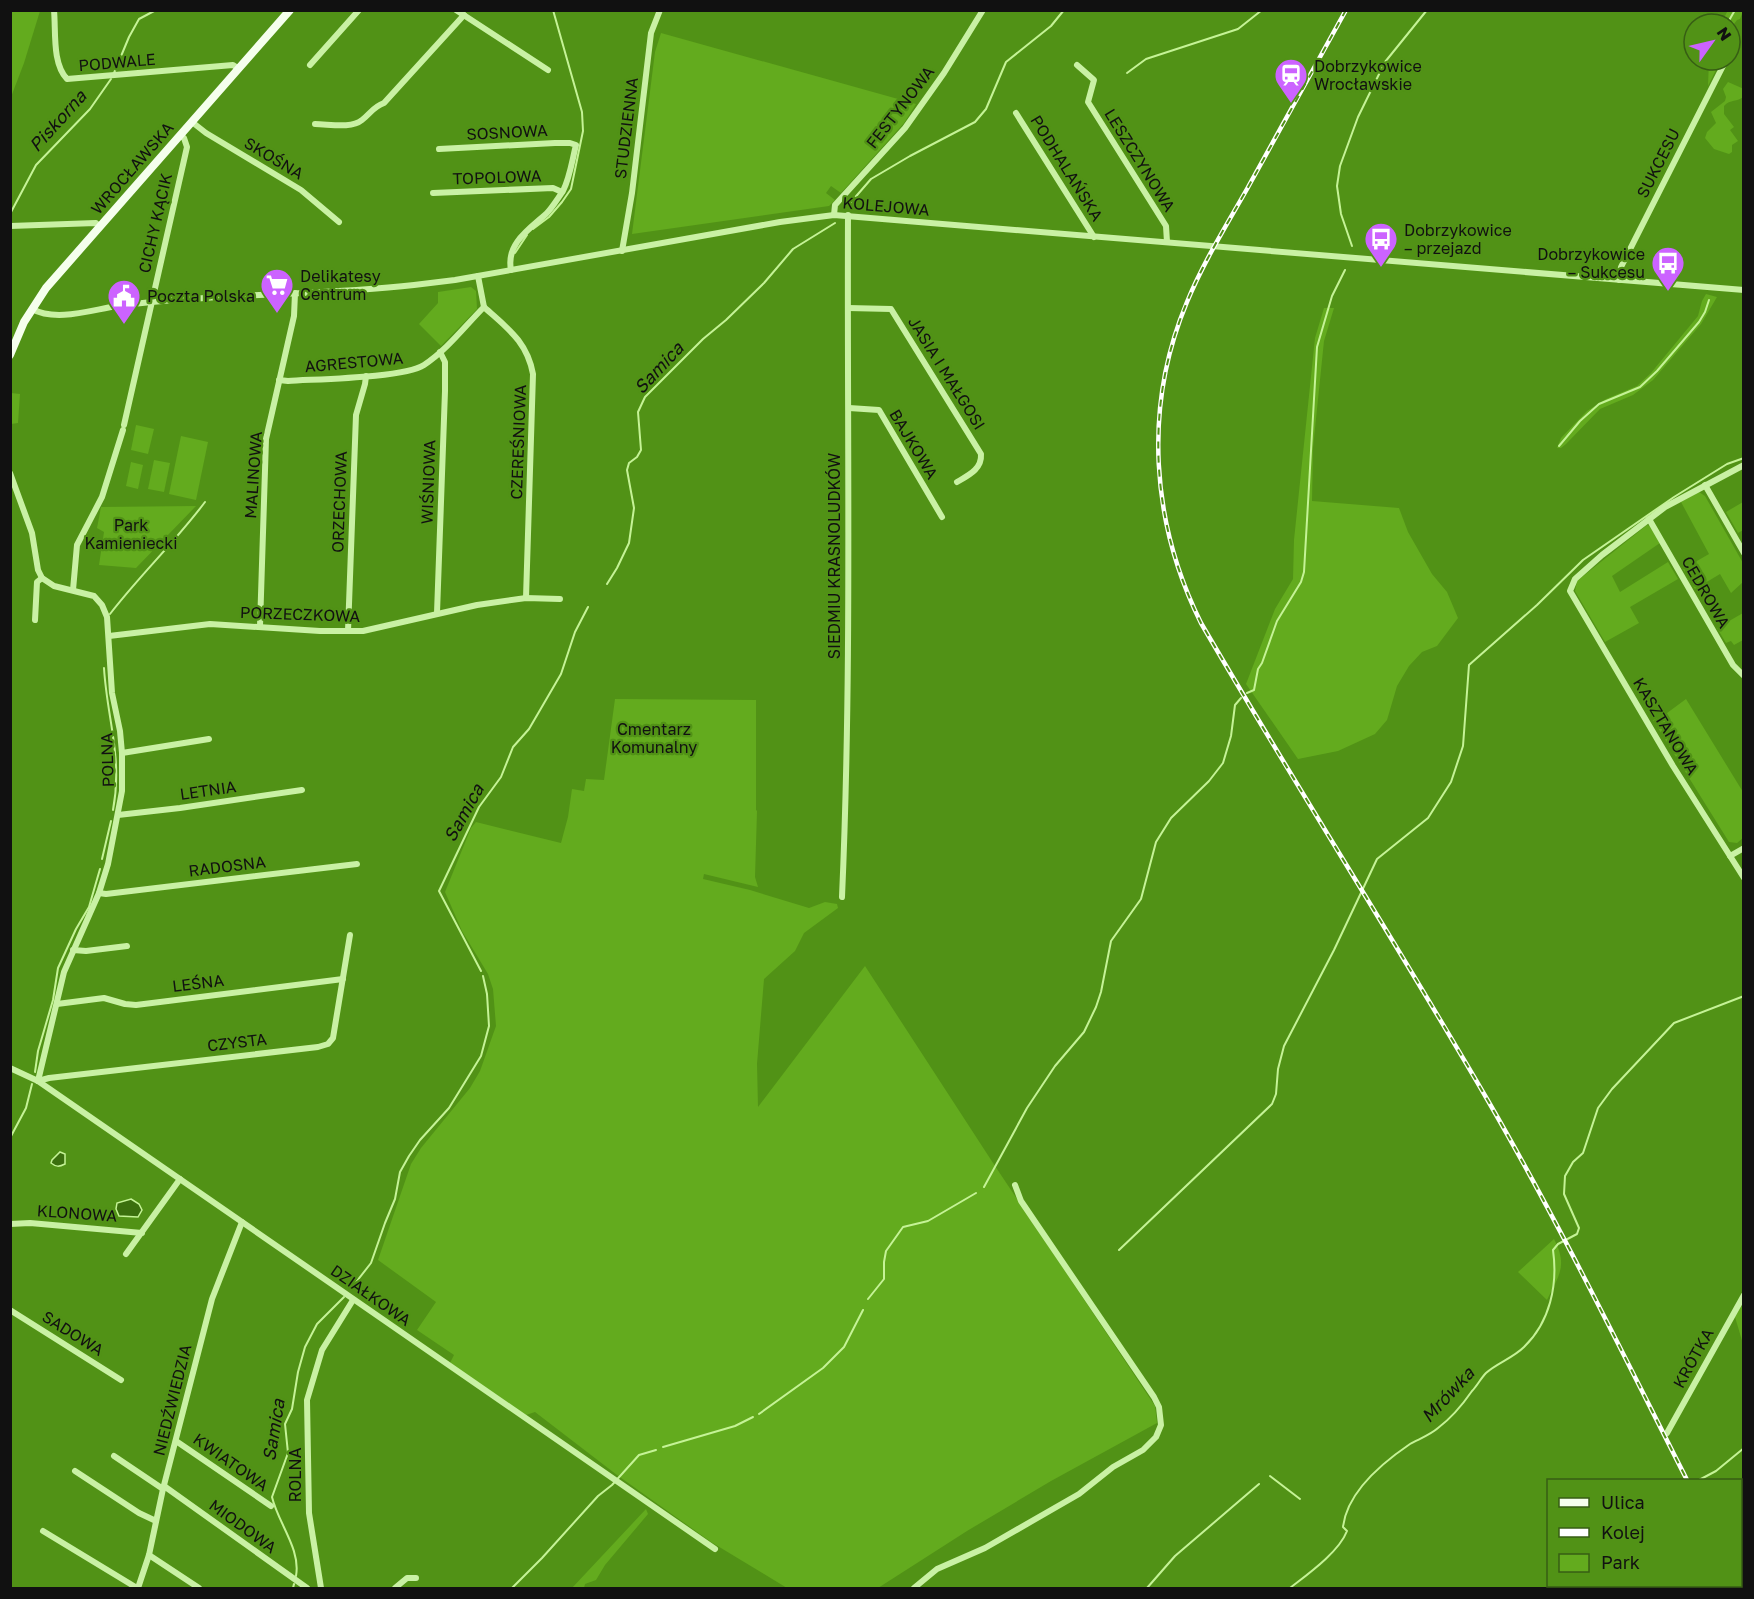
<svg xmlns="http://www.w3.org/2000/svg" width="1754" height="1599" font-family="'Golos Text',sans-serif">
<rect width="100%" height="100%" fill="#519216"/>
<g fill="#63ab1e">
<path d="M1728 10 1743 11 1740 19 1737 20 1730 29V24H1721Z"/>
<path d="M10 11H40L24 63 11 97Z"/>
<path d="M661 33 916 104 904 123 841 193 831 186 826 193 835 200 829 206 632 234 655 52Z"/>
<path d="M1709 60H1721L1708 86Z"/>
<path d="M1728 82 1744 89 1743 97C1738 102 1730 99 1724 106V114L1734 127 1730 130 1738 141 1732 145V152L1729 154 1714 149 1705 138 1707 132 1716 123 1711 112 1725 101 1726 97 1723 89Z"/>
<path d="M471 287 476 291 477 309 441 346 419 324 438 303V292Z"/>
<path d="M1706 294 1717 297 1701 324 1653 380 1633 395 1600 409 1566 444 1561 448H1557L1561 438 1587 411 1606 399 1637 386 1651 373 1698 316 1702 301Z"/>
<path d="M1324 308H1334L1324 341 1313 448 1312 501 1399 508 1408 532 1432 574 1447 592 1458 618 1437 646 1422 652 1409 666 1397 686 1387 720 1375 734 1338 751 1298 759 1246 684 1275 609 1293 579 1294 540 1315 338Z"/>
<path d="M11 393 20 394 18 423 11 424Z"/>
<path d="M136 425 154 429 148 454 131 450Z"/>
<path d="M181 436 208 442 196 500 169 494Z"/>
<path d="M154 460 170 463 164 492 148 489Z"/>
<path d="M131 462 143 465 138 489 126 486Z"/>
<path d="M1699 492 1705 496 1743 563V582L1731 593 1720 574 1695 589 1683 569 1709 554 1681 502Z"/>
<path d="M1743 502V530L1738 533 1726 512Z"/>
<path d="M196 506 136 568 99 565 104 532 97 528 101 507Z"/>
<path d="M1647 525 1650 526 1660 543 1612 576 1620 592 1668 562 1678 579 1630 607 1639 623 1605 642 1575 591 1577 581Z"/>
<path d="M1743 613V640L1734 645 1731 641 1726 643 1717 628Z"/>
<path d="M615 699 756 700V810L757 811 755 877 758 887 704 874 703 879 750 890 809 908 825 902 837 904 838 908 804 933 795 951 764 979 757 1064 758 1107 865 966 995 1166 1155 1406 1157 1423 1051 1481 967 1531 878 1588H787L711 1542 617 1475 535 1412 526 1415 450 1363 454 1355 417 1330 436 1302 378 1260 411 1164 421 1148 470 1088 480 1071 496 1026 493 989 488 974 462 931 445 892 471 828 476 822 561 843 568 817 572 789 584 791 586 779 604 780Z"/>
<path d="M1686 699 1743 792V838L1737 843 1729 842 1653 720 1663 716Z"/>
<path d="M1554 1239C1568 1266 1559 1275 1547 1300L1518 1272Z"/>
<path d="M1743 1303V1344L1735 1317Z"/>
<path d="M646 1509 648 1514 605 1565 596 1580 585 1584 584 1588H572Z"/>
</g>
<g fill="#3b6f0e" stroke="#c5f396" stroke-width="1.5">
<path d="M60 1152 65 1154V1164C59 1167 56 1167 51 1163L52 1160Z"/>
<path d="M131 1199 139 1204 142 1210 138 1217 119 1216 116 1209 117 1203Z"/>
</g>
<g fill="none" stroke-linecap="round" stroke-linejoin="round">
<g stroke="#c5f396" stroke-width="2">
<path d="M1727 24 1735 10"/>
<path d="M1712 60 1713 66"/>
<path d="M114 73 129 37 139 19 156 10"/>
<path d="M1127 73 1146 59 1238 29 1262 10"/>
<path d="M845 209 871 179 910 156 975 122 986 109 1006 62 1051 26 1064 10"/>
<path d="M10 214 36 165 90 109 111 79"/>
<path d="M533 229 549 217 562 202 571 189 583 131 582 112 553 10"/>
<path d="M1352 246 1341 214 1337 186 1340 166 1358 117 1385 62 1427 10"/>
<path d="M515 253 527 235"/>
<path d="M1559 446 1580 421 1599 404 1640 387 1657 371 1699 322 1705 312 1709 300"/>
<path d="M607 584 617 568 629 543 634 508 627 470 629 463 637 457 641 450 638 412 645 397 703 339 726 320 764 283 793 249 835 223"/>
<path d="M110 614C140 575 175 542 205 502"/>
<path d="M104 668C107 719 123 757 113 810"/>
<path d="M1247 693 1254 690 1258 669 1262 663 1277 621 1301 582 1304 572 1317 347 1332 296 1345 270"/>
<path d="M102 859 111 821"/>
<path d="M481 971 439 891 479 807 501 777 513 747 529 729 561 674 575 632 588 607"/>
<path d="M35 1072 38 1051 53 1000 58 968 76 929 89 907 100 869"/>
<path d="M10 1138 26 1108 32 1084"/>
<path d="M984 1187 1027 1108 1055 1066 1084 1032 1096 1007 1101 992 1111 941 1141 899 1156 842 1171 818 1209 781 1223 763 1231 736 1235 705 1241 698"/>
<path d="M1119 1250 1272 1104 1276 1094 1278 1069 1284 1046 1334 950 1377 859 1428 818 1451 782 1463 746 1469 665 1537 605 1583 560 1674 497 1727 464 1744 458"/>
<path d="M353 1286 371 1263 385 1223 395 1199 400 1172 409 1156 420 1140 449 1108 481 1056 489 1026 487 994 483 976"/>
<path d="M868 1299 884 1279V1262L886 1251 903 1227 928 1221 976 1193"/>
<path d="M759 1414 823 1368 844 1347 863 1310"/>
<path d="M663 1447 735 1426 753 1417"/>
<path d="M1270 1476 1300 1499"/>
<path d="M1699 1480 1716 1471 1744 1448"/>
<path d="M296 1576C301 1549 278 1523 272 1497L288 1453 285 1424 292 1409 298 1372 305 1347 317 1324 344 1297"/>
<path d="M293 1588 294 1584"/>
<path d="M512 1588 542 1558 598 1496 612 1485 639 1455 656 1450"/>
<path d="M1147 1588 1175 1556 1259 1484"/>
<path d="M1290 1588C1308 1574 1339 1552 1347 1531L1343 1527C1347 1492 1382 1463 1410 1444 1419 1439 1430 1435 1438 1428 1450 1419 1463 1404 1472 1391 1477 1386 1481 1378 1486 1373 1497 1363 1513 1358 1524 1347 1550 1322 1558 1285 1553 1250L1558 1244 1577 1234 1579 1228 1564 1194 1565 1176 1573 1162 1583 1153 1598 1108 1612 1089 1674 1023 1744 996"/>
<path d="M1582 1588 1583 1586"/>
</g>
<g stroke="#c9f1a4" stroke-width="6">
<path d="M54 10C56 32 52 63 67 79L233 65 239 69"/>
<path d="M456 10 548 70"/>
<path d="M310 65 359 10"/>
<path d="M1077 65 1094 80 1088 102 1166 226 1167 242"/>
<path d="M1016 113 1094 237"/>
<path d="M192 122 206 133 301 190 339 222"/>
<path d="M315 124C329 124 351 129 362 120 371 113 373 107 384 103L464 15"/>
<path d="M439 149 555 143H570L576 145C572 161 570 177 563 191 558 198 552 208 546 214 528 230 506 244 511 270"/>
<path d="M433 193 553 188 562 192"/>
<path d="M834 215 835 205 905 128 944 73 983 10"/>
<path d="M10 226 96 223 100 227"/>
<path d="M622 251 632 193 651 33 660 10"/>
<path d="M1619 280 1621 267 1726 60"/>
<path d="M484 307C507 328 527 341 533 374L526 598"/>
<path d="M848 308 891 309 981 454C982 469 969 475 957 482"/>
<path d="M32 309C56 322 91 310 117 306 215 293 316 296 414 285L455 280 780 222 834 215 1744 290"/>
<path d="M279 380 288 381C316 379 404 378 424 365 447 350 465 326 484 307L478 276"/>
<path d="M849 408 879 410 942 517"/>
<path d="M124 425 187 147 184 138 180 136"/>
<path d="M1744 465 1665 507 1602 555 1575 579 1570 591 1673 766 1744 878"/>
<path d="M10 473 32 533 38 570 42 578 54 586 94 596 102 605 107 617 112 693 120 731 122 753V791L108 864 99 893 64 972 38 1081"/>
<path d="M1705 485 1744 553"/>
<path d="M1649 519 1733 665 1744 676"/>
<path d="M73 590 77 545 102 497 123 430"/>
<path d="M437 613 445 391V362L440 352"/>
<path d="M35 620 37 582 42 578"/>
<path d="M260 626 266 439 294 316 295 293"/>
<path d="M348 631 356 415 365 384 366 376"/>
<path d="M109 636 210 624 320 631H363L477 605 526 598 560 599"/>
<path d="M122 753 209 739"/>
<path d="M118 815 180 808 302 790"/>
<path d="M1730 856 1744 848"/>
<path d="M99 893 106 894 357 864"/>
<path d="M842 897C852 670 847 442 848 215"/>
<path d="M73 950 86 951 127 946"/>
<path d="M57 1004 104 998 125 1004 136 1005 343 979"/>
<path d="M10 1068 38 1081 715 1549"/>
<path d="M38 1081 49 1078 318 1047 328 1044 333 1038 350 935"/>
<path d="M10 1224 30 1223 142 1233"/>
<path d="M126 1254 180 1179"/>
<path d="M10 1310 121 1380"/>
<path d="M1667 1433 1744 1295"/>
<path d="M176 1441 271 1506"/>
<path d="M114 1456 163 1489"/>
<path d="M75 1471 139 1513 156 1521"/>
<path d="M164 1486 307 1588"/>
<path d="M43 1531 137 1588"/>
<path d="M149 1555 199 1588"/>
<path d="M138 1588 149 1555 163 1489 212 1299 242 1222"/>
<path d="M321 1588 309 1513 307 1400 322 1350 353 1300"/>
<path d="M395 1588 407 1578H416"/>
<path d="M914 1588 937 1569 985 1548 1079 1494 1113 1467 1143 1450 1156 1437 1161 1425 1159 1407 1154 1397 1021 1201 1015 1185"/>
</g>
<path stroke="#f5ffed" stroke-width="8" d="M10 355 24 322 46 288 290 10"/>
<defs>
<g id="rail">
<path d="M1346 10C1313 70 1280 130 1247 189 1226 226 1203 263 1187 302 1143 407 1151 522 1201 623 1294 783 1394 939 1487 1099 1559 1223 1622 1352 1687 1480"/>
<path d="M1739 1586 1741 1588"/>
</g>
</defs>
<use href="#rail" stroke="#fff" stroke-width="4.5"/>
<use href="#rail" stroke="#519216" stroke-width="2" stroke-dasharray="7" stroke-linecap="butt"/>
</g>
<defs>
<symbol id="station-pin" viewBox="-11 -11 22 30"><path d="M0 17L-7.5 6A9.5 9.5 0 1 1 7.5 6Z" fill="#cc63ff" stroke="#519216"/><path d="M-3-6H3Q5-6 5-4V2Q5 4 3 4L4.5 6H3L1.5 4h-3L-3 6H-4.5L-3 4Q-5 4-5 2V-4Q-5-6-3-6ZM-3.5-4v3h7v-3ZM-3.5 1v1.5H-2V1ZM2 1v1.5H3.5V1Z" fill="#fff"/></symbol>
<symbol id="bus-pin" viewBox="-11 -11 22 30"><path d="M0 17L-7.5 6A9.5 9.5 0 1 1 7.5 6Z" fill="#cc63ff" stroke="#519216"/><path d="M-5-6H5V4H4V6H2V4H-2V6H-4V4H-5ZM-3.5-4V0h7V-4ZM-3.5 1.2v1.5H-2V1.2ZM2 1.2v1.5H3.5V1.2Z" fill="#fff"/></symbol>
<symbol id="supermarket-pin" viewBox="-11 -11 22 30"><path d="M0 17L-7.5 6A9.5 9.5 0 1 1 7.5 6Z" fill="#cc63ff" stroke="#519216"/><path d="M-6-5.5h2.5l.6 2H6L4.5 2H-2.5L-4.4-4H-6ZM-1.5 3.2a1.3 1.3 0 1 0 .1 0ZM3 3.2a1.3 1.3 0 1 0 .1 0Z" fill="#fff"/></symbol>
<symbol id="civic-pin" viewBox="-11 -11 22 30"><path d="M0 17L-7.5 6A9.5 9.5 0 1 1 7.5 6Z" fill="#cc63ff" stroke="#519216"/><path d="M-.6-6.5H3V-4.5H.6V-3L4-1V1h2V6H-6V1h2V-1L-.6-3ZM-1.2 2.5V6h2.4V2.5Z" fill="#fff"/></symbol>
</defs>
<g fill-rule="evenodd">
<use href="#station-pin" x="1272" y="56" width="38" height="52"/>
<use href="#bus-pin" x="1362" y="220" width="38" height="52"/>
<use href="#bus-pin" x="1649" y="244" width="38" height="52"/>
<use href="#supermarket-pin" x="258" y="266" width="38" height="52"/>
<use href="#civic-pin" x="105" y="277" width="38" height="52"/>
</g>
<g text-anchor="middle" stroke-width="4.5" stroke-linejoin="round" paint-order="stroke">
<g font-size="16" fill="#111" stroke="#519216">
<text transform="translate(117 62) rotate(-5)" y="6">PODWALE</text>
<text transform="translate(900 107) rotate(-52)" y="6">FESTYNOWA</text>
<text transform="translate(626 128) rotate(-83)" y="6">STUDZIENNA</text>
<text transform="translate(507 132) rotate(-3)" y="6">SOSNOWA</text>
<text transform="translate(274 158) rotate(31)" y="6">SKOŚNA</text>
<text transform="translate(1140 160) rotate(58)" y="6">LESZCZYNOWA</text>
<text transform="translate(1658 163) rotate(-63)" y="6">SUKCESU</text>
<text transform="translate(132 168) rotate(-49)" y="6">WROCŁAWSKA</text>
<text transform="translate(1067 168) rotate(58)" y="6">PODHALAŃSKA</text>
<text transform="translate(497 177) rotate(-2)" y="6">TOPOLOWA</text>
<text transform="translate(886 206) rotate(5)" y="6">KOLEJOWA</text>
<text transform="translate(155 223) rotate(-77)" y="6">CICHY KĄCIK</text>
<text transform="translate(354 362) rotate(-5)" y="6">AGRESTOWA</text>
<text transform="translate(947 373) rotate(58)" y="6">JASIA I MAŁGOSI</text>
<text transform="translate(518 442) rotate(-88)" y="6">CZEREŚNIOWA</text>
<text transform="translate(914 444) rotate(59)" y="6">BAJKOWA</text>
<text transform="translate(253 475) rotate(-86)" y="6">MALINOWA</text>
<text transform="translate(428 482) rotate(-88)" y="6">WIŚNIOWA</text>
<text transform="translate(339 502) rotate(-88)" y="6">ORZECHOWA</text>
<text transform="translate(834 556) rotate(-90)" y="6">SIEDMIU KRASNOLUDKÓW</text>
<text transform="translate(1706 592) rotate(60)" y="6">CEDROWA</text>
<text transform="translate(300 614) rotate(2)" y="6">PORZECZKOWA</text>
<text transform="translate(1666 726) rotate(59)" y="6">KASZTANOWA</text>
<text transform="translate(107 760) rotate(-92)" y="6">POLNA</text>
<text transform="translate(208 790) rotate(-8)" y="6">LETNIA</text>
<text transform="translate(227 866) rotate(-7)" y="6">RADOSNA</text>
<text transform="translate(198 983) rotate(-7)" y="6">LEŚNA</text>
<text transform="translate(237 1042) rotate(-7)" y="6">CZYSTA</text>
<text transform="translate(77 1213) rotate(4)" y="6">KLONOWA</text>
<text transform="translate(371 1295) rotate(35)" y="6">DZIAŁKOWA</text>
<text transform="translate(73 1333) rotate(32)" y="6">SADOWA</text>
<text transform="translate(1693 1358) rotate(-61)" y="6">KRÓTKA</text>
<text transform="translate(172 1400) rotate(-76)" y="6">NIEDŹWIEDZIA</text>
<text transform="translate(231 1462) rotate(35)" y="6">KWIATOWA</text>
<text transform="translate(295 1475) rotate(-90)" y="6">ROLNA</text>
<text transform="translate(243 1526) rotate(36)" y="6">MIODOWA</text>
</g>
<g font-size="16" fill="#111" stroke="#519216" text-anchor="start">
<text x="1314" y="72">Dobrzykowice<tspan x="1314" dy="18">Wrocławskie</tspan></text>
<text x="1404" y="236">Dobrzykowice<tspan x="1404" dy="18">– przejazd</tspan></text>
<text x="1645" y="260" text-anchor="end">Dobrzykowice<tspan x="1645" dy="18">– Sukcesu</tspan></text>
<text x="300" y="282">Delikatesy<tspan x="300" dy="18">Centrum</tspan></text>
<text x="147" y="302">Poczta Polska</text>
</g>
<g font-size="16" fill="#111" stroke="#519216">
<text x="131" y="531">Park<tspan x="131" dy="18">Kamieniecki</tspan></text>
<text x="654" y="735">Cmentarz<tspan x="654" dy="18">Komunalny</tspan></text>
</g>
<g font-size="18" font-style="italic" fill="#111" stroke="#519216">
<text transform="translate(58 121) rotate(-48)" y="6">Piskorna</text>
<text transform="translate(659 368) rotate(-47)" y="6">Samica</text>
<text transform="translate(464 813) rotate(-61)" y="6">Samica</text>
<text transform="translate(1448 1395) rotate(-47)" y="6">Mrówka</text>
<text transform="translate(274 1430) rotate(-81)" y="6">Samica</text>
</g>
</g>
<rect width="1754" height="1599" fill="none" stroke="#111111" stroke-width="24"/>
<rect x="1547" y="1479" width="195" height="108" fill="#519216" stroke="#375e14" stroke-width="1.5"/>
<rect x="1559" y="1498" width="30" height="9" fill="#f5ffed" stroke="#375e14" stroke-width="1.5"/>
<text x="1601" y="1509" font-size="18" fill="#111111">Ulica</text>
<rect x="1559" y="1528" width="30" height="9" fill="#ffffff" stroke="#375e14" stroke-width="1.5"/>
<text x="1601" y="1539" font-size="18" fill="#111111">Kolej</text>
<rect x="1559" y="1554" width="30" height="18" fill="#63ab1e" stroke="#375e14" stroke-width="1.5"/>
<text x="1601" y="1569" font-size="18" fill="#111111">Park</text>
<g transform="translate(1712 42) rotate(56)"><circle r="28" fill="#519216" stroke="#375e14" stroke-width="1.5"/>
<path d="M0-4.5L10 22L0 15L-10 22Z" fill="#cc63ff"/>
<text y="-9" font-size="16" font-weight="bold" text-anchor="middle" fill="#111111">N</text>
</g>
</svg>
